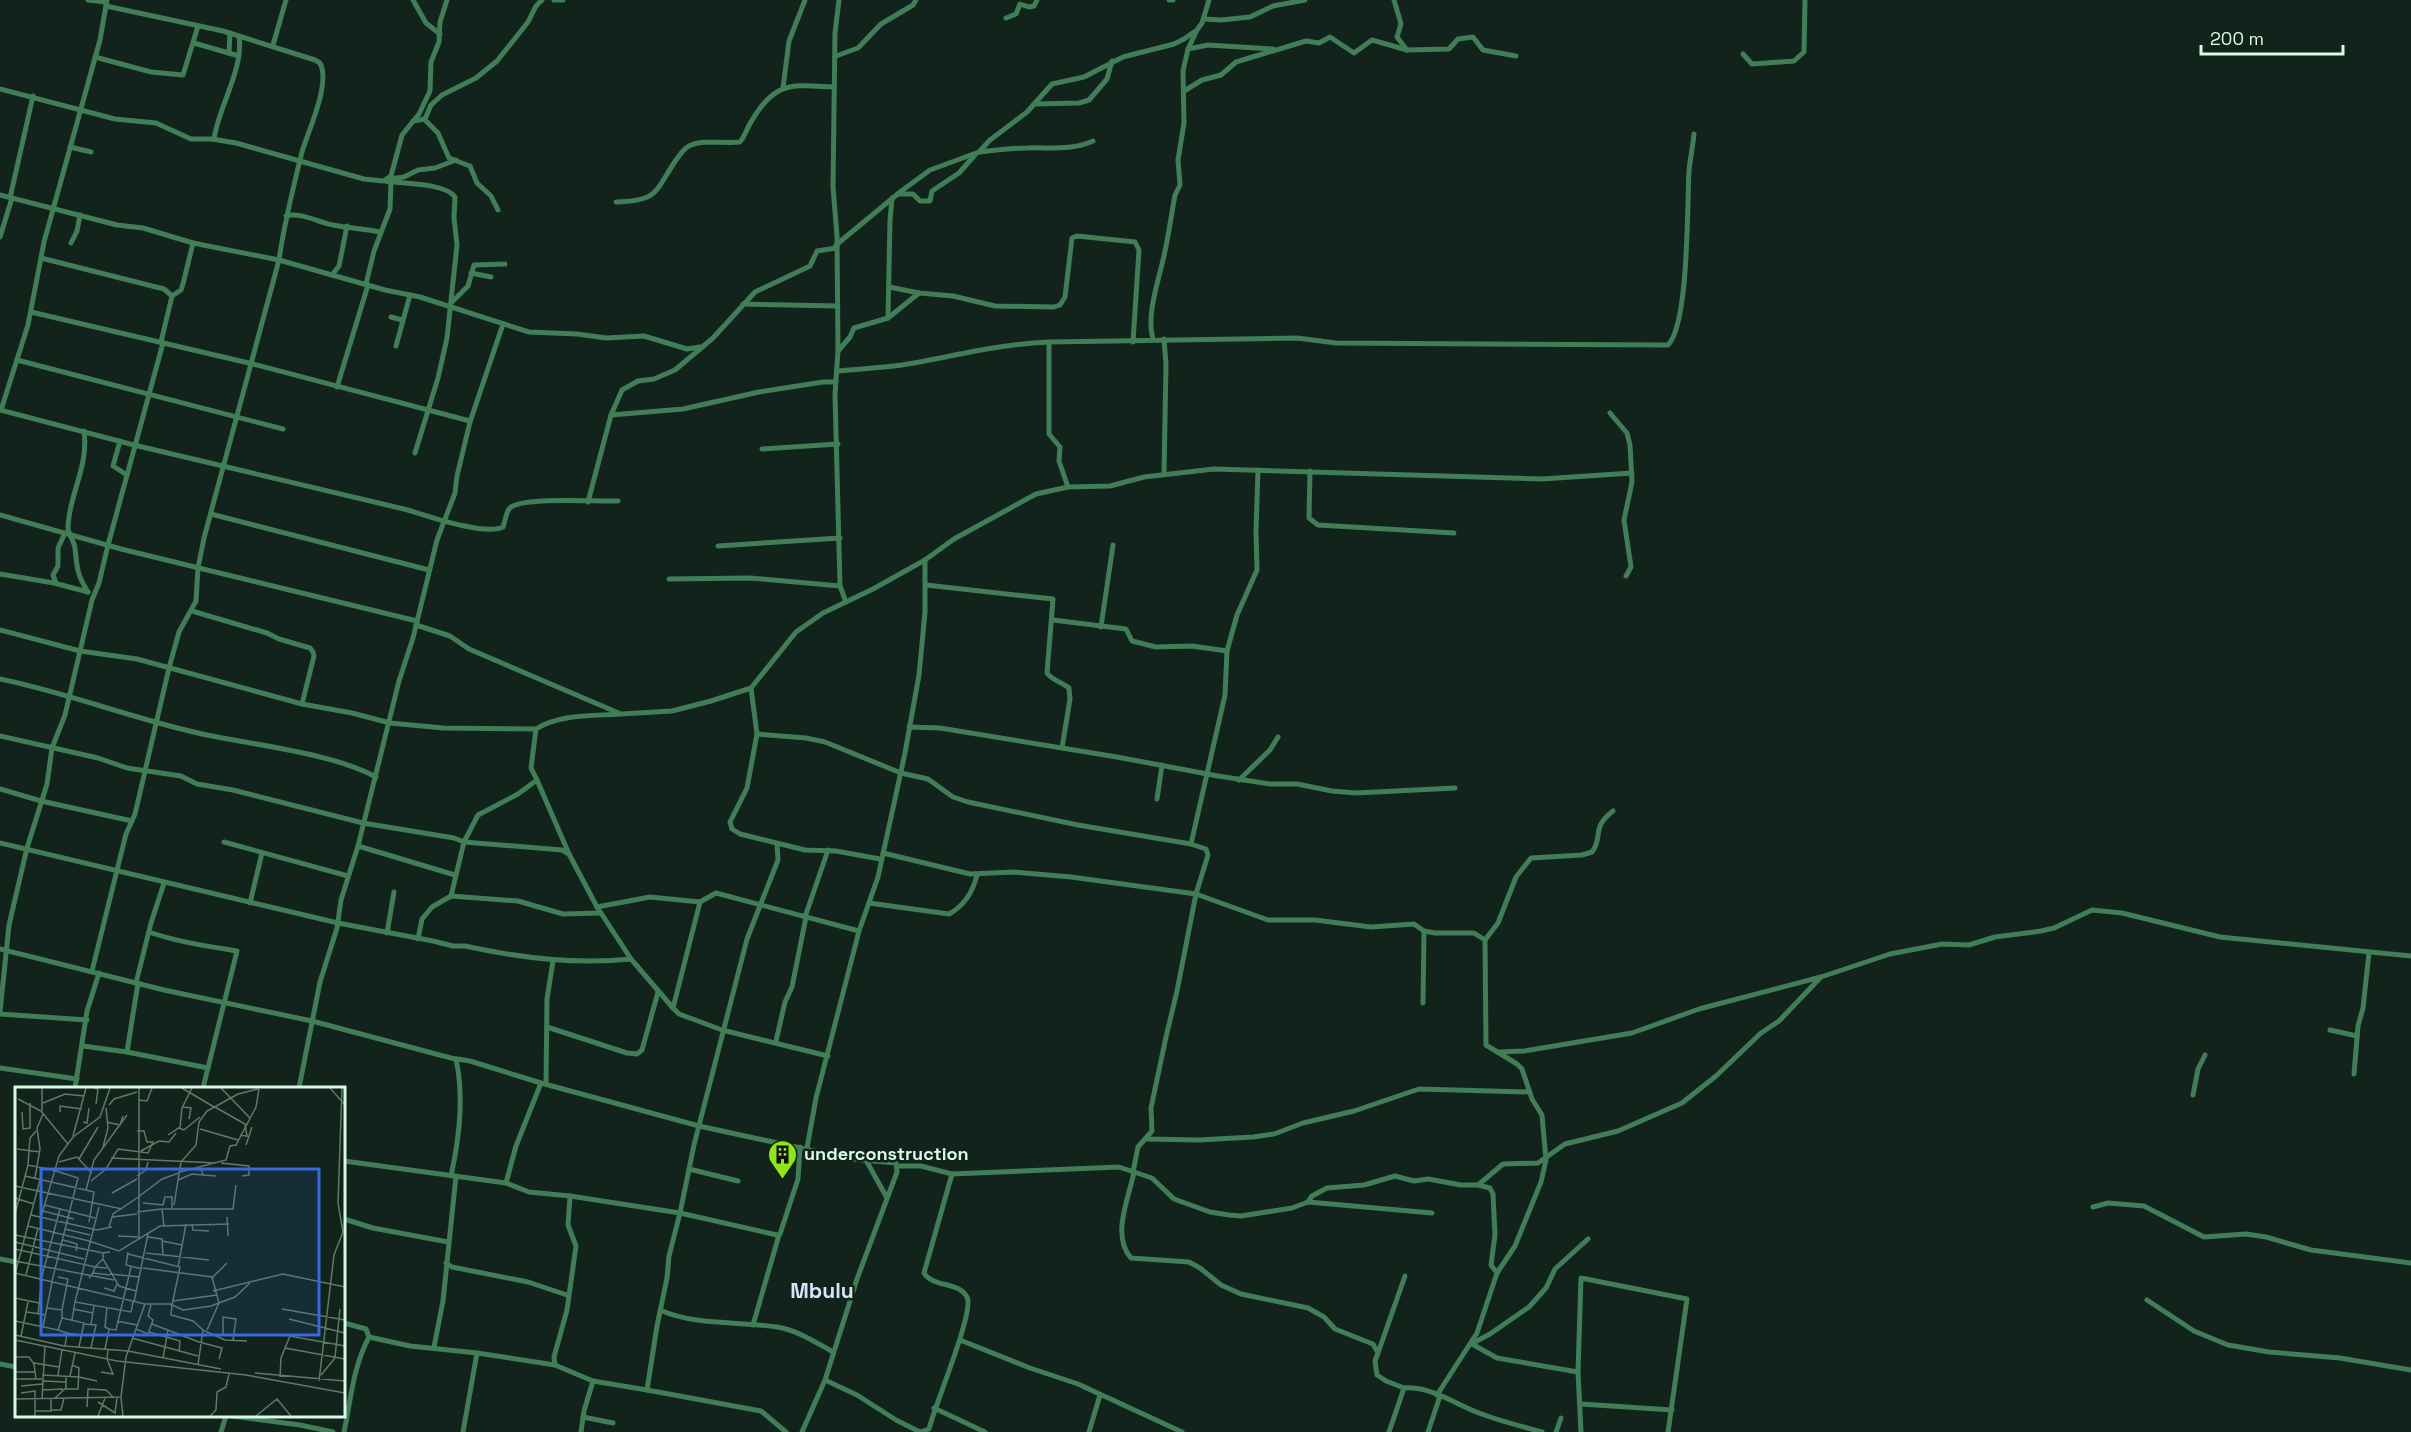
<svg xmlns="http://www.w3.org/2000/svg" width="2411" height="1432" font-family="'Space Grotesk',sans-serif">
<rect width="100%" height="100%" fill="#11231a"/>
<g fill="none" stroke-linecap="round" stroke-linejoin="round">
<g stroke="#417d56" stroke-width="5">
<path d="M88 0 106 2"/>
<path d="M413 0 426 23 440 34"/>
<path d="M554 0H563"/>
<path d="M839 0 835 33 833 187 837 236 838 351 835 394 840 586 846 602"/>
<path d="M1169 0H1173"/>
<path d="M1394 0 1401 24 1397 37 1407 50 1449 49 1458 39 1473 37 1483 50 1516 56"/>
<path d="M1006 18 1016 14 1020 4 1029 7 1034 6 1037 0"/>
<path d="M1204 19 1221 20 1250 17 1273 6 1305 0"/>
<path d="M194 43 239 56"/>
<path d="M273 45 286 0"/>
<path d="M1188 49 1208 45 1273 49"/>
<path d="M229 53 230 33"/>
<path d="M1743 54 1752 64 1794 61 1804 52 1805 0"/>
<path d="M836 56 858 48 881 24 913 5 916 0"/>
<path d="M95 57 151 72 183 75 198 26"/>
<path d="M783 88 789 41 805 0"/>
<path d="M0 89 115 119 156 123 191 139H212L236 143 364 179 383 181 391 176 402 135 419 114 430 91 431 62 439 42 440 22 447 0"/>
<path d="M1184 91 1202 80 1221 75 1236 62 1306 41 1319 43 1330 37 1354 53 1372 40 1407 50"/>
<path d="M1034 104 1079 103 1089 100 1107 79 1112 61"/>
<path d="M424 119 438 133 449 158 470 166 477 183 491 196 498 210"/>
<path d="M413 121 425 119 431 105 442 95 476 78 497 61 528 22 536 6 542 0"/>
<path d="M214 139C218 108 244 69 239 36"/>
<path d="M70 147 91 152"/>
<path d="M979 152C995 150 1010 148 1027 148 1050 147 1070 151 1093 141"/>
<path d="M389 179 404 177 418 170 435 168 456 160"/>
<path d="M385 181C402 184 446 183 455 197L454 218 457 245 447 338 438 378 415 453"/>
<path d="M899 194H913L920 201H930L932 191 959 173 975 155"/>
<path d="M0 195 117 225 143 228 193 243 279 260 385 290 420 297 529 332 577 334 606 338 644 336 687 349 700 347"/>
<path d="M10 198 33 96"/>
<path d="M616 202C658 201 654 193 676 160 680 155 683 149 689 146 703 139 724 144 740 142 745 136 747 128 751 122 775 80 792 85 834 87"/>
<path d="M286 216C302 212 317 222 333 225 348 228 364 229 380 232"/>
<path d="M0 237 12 198"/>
<path d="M71 243 77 231 80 215"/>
<path d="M836 245 900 192 930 170 979 152 990 140 1027 112 1052 84 1084 77 1123 57 1174 44 1184 39 1197 30 1202 23 1209 0"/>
<path d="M41 258 164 289 172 296"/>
<path d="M471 273 491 277"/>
<path d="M332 275 339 266 347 226"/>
<path d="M366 284 374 251 390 209 391 182"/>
<path d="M889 287 919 293 953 296 995 306 1054 307 1060 305 1065 297 1072 238 1077 236 1135 242 1139 250 1133 342"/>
<path d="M451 303 468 286 474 265 505 264"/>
<path d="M743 304 838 306"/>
<path d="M31 312 253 364 470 421"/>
<path d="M391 317 402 320"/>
<path d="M888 318 890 220 892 198"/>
<path d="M1153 339C1146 317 1158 282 1163 260 1168 239 1171 217 1175 195L1180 185 1178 160 1184 123 1183 71 1188 49 1197 30"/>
<path d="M1164 339 1166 364 1164 474"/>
<path d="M161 342 172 296 181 290 183 284 193 243"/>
<path d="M396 346 410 295"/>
<path d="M838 351 850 337 854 328 888 318 919 293"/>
<path d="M17 360 283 429"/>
<path d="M837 371C858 369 880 368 902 365 951 357 998 344 1049 342"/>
<path d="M337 387 368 285"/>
<path d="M0 410 134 445 408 510C428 516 485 536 503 527 505 522 506 513 509 509 518 496 599 502 618 501"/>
<path d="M1 410 28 325 44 242 100 40 107 0"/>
<path d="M1610 413 1627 433 1630 445 1632 482 1624 520 1631 567 1626 576"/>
<path d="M611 415 683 409 759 392 823 382H836"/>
<path d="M84 431C89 467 69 494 68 527 68 535 74 540 75 548 77 568 77 575 88 592"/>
<path d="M120 441 113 466 127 475"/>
<path d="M762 449 838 444"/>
<path d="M1310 471 1309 518 1318 525 1454 533"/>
<path d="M1068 487 1059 461 1060 447 1049 434V342L1297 338 1336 343 1668 345C1689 324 1687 205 1689 171 1690 159 1693 146 1694 134"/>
<path d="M588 502 611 415 622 390 638 381 654 379 675 370 713 338 755 292 810 266 817 251 836 248"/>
<path d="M211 514 429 570"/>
<path d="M0 515 121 549 417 621"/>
<path d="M718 546 840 538"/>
<path d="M0 574 54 583 88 592"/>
<path d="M669 579 750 578 840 586"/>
<path d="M56 583 53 575 58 566V548L65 533"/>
<path d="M926 585 1053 599 1047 673C1053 681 1062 682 1069 688L1070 699 1062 748"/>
<path d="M192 611 267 633 279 639 310 648 313 652 314 656 302 704"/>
<path d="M1053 620 1126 629 1132 641 1156 647 1192 646 1227 651"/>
<path d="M416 625 450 636 469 649 621 714 672 711 711 701 751 688 796 632 823 613 873 589 925 560 954 539 1036 494 1068 487 1110 486 1144 477 1214 469 1542 479 1632 473"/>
<path d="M1101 627 1113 545"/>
<path d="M0 630 80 651 137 659 302 704 352 713 390 723 443 728 536 729"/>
<path d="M0 679C68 693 131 718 198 733 250 745 330 752 376 777"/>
<path d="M751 688 757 734 747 788 730 822 732 829 740 834 805 850 836 851 880 859"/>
<path d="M909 727 940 728 1117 757 1218 776 1270 784H1297L1332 791 1356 793 1455 788"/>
<path d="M757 734 806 738 825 742 901 773 928 779 953 797 968 802 1078 825 1191 844 1206 849 1208 855 1196 894 1177 991 1166 1037 1151 1108 1152 1131 1138 1147 1133 1172"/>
<path d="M0 736 98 758 127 768 181 776 197 784 233 790 363 823 454 838 464 842 478 815 518 794 537 780 531 768 536 729C560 714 593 716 620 714"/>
<path d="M537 780 569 854 597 907 631 959 673 1008 679 1014 722 1030 828 1056"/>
<path d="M1239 780 1270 750 1278 737"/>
<path d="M0 789 41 801"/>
<path d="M1157 799 1162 765"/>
<path d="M41 801 132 821"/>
<path d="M224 842 348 876"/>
<path d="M0 843 338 923 433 941 453 946H465C520 958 575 965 631 959"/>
<path d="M1191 844 1225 695 1227 651 1237 615 1257 570 1256 531 1258 470"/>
<path d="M358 846 455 875"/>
<path d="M883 853 970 874 1014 872 1071 877 1196 894 1268 920H1315L1371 927 1414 924 1424 931 1435 933H1474L1485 940 1486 1045 1517 1064 1522 1069 1532 1099 1542 1115 1546 1160 1541 1182 1515 1246 1497 1273 1477 1333 1437 1395"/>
<path d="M451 896 464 842 562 850 569 854"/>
<path d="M250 903 262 853"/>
<path d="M869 903 949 914C964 906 973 891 977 875"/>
<path d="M597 907 650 897 700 902 716 893 859 931"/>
<path d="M805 917 828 850"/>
<path d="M149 932C178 942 206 946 237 951L203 1088"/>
<path d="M387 933 394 892"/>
<path d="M418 939 422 919 432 907 451 896 518 901 563 914 601 913"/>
<path d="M1485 940 1498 923 1516 877 1531 858 1582 855 1592 852C1604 836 1590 829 1613 811"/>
<path d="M0 949 164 990 312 1021 451 1058 470 1061 541 1083 699 1126 851 1159 896 1163 897 1172 857 1279 825 1380 802 1432"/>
<path d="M92 971 126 834 135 814 169 668 179 632 196 601 198 568 204 538 279 260C284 224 293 188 302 152 308 131 331 84 320 63L315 60 223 31 106 6"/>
<path d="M136 983 151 923 164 883"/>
<path d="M1423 1003 1424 931"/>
<path d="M673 1008 700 902"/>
<path d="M0 1012 9 925 27 848 47 784 52 748 65 715 92 600 99 583 108 545 163 343"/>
<path d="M0 1014 87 1020"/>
<path d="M547 1027 627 1053 637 1054 642 1050 658 992"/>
<path d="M2330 1030 2357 1036"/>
<path d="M776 1041 785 1002 792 987 806 917"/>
<path d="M83 1046 127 1052 208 1068"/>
<path d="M127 1052 138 983"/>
<path d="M1499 1052 1524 1051 1632 1033 1699 1009 1821 977 1890 954 1942 944 1969 945 1995 937 2041 931 2054 928 2092 910 2122 913 2220 937 2411 956"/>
<path d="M0 1068 77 1079"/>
<path d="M2354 1074 2358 1026 2363 1008 2369 953"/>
<path d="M546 1084 547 999 553 961"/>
<path d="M75 1088 87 1011 99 973"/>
<path d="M299 1088 320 982 337 928 341 900 358 846 399 681 413 638 437 540 455 493 457 476 470 422 503 324"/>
<path d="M2193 1095 2198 1069 2205 1055"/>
<path d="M1146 1139 1199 1140 1253 1137 1274 1134 1303 1123 1354 1111 1419 1089 1530 1092"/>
<path d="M807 1148 816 1098 859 931 878 877 905 753 919 675 925 612V560"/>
<path d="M344 1161 506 1183 529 1192 570 1196 680 1213 777 1235 780 1234 798 1179 800 1147"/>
<path d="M867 1162 887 1198"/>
<path d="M897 1166H921L952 1174 1119 1167 1152 1178 1174 1199 1210 1212 1229 1215 1241 1216 1292 1208 1308 1202 1432 1213"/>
<path d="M689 1169 738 1181"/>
<path d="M1134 1172C1129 1198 1111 1235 1131 1258L1189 1262 1200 1268 1221 1285 1241 1294 1308 1308 1324 1317 1335 1329 1373 1344 1378 1353 1375 1361 1377 1375 1386 1381 1404 1388"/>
<path d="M451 1176C459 1140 464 1095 456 1059"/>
<path d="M506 1183 516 1146 541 1083"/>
<path d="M1478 1185 1490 1188 1493 1194 1495 1235 1491 1265 1497 1273"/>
<path d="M570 1196 568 1225 576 1246 567 1310 554 1357 555 1365 593 1381"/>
<path d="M1308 1202 1312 1196 1327 1188 1364 1185 1395 1176 1414 1181 1428 1179 1461 1185H1478L1503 1164 1538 1163 1565 1144 1618 1131 1682 1103 1716 1076 1761 1033 1779 1021 1820 978"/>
<path d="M2093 1207 2108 1203 2144 1206 2204 1237 2246 1234 2266 1237 2311 1250 2411 1263"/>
<path d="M344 1219 373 1228 448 1242"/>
<path d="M0 1259 16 1262"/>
<path d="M446 1263 452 1267 528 1282 567 1295"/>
<path d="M2147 1300 2194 1331 2228 1345 2269 1352 2340 1358 2411 1370"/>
<path d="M660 1310C696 1326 739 1321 777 1327 797 1330 815 1342 833 1352"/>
<path d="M344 1323 366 1329 369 1337C353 1367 351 1399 344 1432"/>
<path d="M753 1325 779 1235"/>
<path d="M369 1337 410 1346 477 1353 463 1432"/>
<path d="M960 1340 1030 1368 1078 1384 1182 1432"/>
<path d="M1473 1343 1490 1334 1529 1307 1546 1288 1555 1269 1588 1239"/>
<path d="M1472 1344 1497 1358 1578 1372"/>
<path d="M434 1347 443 1301 456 1176"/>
<path d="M477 1353 555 1365"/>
<path d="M1378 1353 1405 1276"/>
<path d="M0 1364 16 1367"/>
<path d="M825 1380 857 1395 896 1420 920 1432 929 1429C934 1407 975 1311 967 1297 959 1281 933 1288 924 1273L952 1174"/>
<path d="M647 1390 761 1411 786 1432"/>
<path d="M1581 1404 1672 1410"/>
<path d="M934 1408 985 1432"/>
<path d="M232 1416 300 1425 333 1432"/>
<path d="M583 1417 613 1423"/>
<path d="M221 1432 226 1416"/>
<path d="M581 1432 584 1411 593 1381 647 1390 657 1326 667 1278 669 1256 680 1213 694 1145 747 939 778 860 777 844"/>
<path d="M1089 1432 1100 1395"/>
<path d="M1389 1432 1404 1388C1431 1386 1455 1404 1479 1413 1499 1421 1521 1426 1542 1432"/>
<path d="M1428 1432 1440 1396"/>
<path d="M1556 1432 1561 1418"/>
<path d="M1581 1432 1578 1372 1581 1278 1687 1299 1668 1432"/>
</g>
</g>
<defs>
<symbol id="building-pin" viewBox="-11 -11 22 30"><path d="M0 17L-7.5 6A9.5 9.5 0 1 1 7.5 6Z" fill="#90e519" stroke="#11231a"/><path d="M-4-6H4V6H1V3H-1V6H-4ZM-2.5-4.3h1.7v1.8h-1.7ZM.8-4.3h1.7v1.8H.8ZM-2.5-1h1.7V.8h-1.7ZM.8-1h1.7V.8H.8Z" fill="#111"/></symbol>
</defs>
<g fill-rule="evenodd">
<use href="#building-pin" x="766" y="1138" width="33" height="45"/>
</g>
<g text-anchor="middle" stroke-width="5" stroke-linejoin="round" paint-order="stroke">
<g font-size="18" font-weight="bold" fill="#d7fbe7" stroke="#11231a" text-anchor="start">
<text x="804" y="1160">underconstruction</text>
</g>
<g font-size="21" font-weight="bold" fill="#d9e4fb" stroke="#11231a">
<text x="822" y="1298">Mbulu</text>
</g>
</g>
<g transform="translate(15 1087)">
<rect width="330" height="330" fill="#11231a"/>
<path fill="none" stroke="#60796c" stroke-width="1.5" d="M27 1V24M79 1 83 2 81 17M167 1 199 20M206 1 235 31M315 1 330 18M3 12 26 24 53 57M123 13 132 14 137 1M28 16 50 7 69 9M94 18 99 12 122 5M168 20 176 21 174 32M200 20 230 37 232 49 225 48M7 25 8 42 15 41V16M45 25V19L67 22M68 35 72 36 74 21M92 35 105 38 108 29M164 41 169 43 185 30M185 42 223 53M153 48 165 40 167 21 177 1M58 49 71 1M231 58 237 40M88 60 93 41 91 21M2 62 25 65M126 64 144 54 154 55 161 46M96 71 201 76M64 72 83 40M44 75 62 70 77 86M206 76 234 79V88L227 89M13 78 15 51 21 44M186 81 188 88 201 89M165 85 211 73 215 59 221 58 241 20 244 2M10 89 71 103 79 73 112 28M122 89 131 83 133 75M20 91 25 62 22 41 28 27M163 93 177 87 188 88M76 94 91 82 103 62 133 66 138 55H132L129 44H122M0 99 107 122M71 103 79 105 74 135M97 106 122 92M0 111 19 117M122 111 147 92 164 86 166 75 181 58 184 35 192 24 223 7 243 2M128 116 148 118 150 110H157V122M30 118 80 131M159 118 164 87M84 120 60 215 116 225 118 215M28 124 59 132M122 125 147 122M0 127 13 78 38 83M16 128 82 143 97 140M26 130 44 69 58 50 85 30 95 1M97 130 122 127M212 130 213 149M177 137 178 143 194 144M13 139 74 154M149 139 147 122H218L221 98M94 140 98 127 122 111M50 142 75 148M0 148 88 166M103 149 123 150M133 150 147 152 148 169M124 152V1M48 153 62 157 61 164M74 154 104 164 145 139 214 137M147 154 167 158M0 155 69 172M0 162 80 180 88 172V166L95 165M113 165 111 178 127 182M131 166 194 173M113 167 165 180 157 218M88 172 104 199 121 204M0 174 99 193M163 180 171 137M128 181 197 190 204 216 192 243M0 186 130 217 111 270 106 310 0 312M78 186 80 180 92 181M0 187 25 93M95 187 125 190M11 188 23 141M74 191 78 186 95 188M197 191 212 176M37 194 63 91 38 83M89 201 99 204 102 197M198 204 268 187 330 200M0 211 24 216M158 214 202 208M119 215 133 147M129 217H155L168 223 196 219 220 210 235 196M157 218 156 228 178 234 188 243M92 220 90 240 94 242M32 221 47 223 53 192 43 190M58 222 78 226M267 222 330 233M47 223V231L69 236 64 260M12 225 31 228M23 227 27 189 45 122M47 231 43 243 52 246M274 232 330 246M57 233 60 215M0 234 43 243M102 234 122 238M69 237 81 238 76 261M137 237 184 255M76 238 79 218M28 240 37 195M121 242 133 247 138 233 133 229 136 218M134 245 165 254 164 265M0 248 49 259 113 264 206 282M6 249 13 215M208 249V230L221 232 218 253M117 251 183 269M0 253 102 274 231 288 330 306M184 255 207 261 204 272M50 259 52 246 66 248M270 261 330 272M90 262 94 242 101 243 116 180M0 270H14L19 277 21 292M320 270 325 222M148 271 153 243M19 276 44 280M183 278 188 243 210 253 232 254M0 285H20M86 285 98 287 92 272 93 262M240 286 330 294M27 288 64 290M43 288 47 263M306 288 320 271M55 289 60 266M64 290 82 294M265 290 266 271 275 249 330 259M0 292H27M27 294 51 295M304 294 319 168 328 145 323 116 327 1M6 299 27 297M50 302H63L64 281 57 278M27 303 48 302M6 306 20 304V329M40 311 51 301V289M106 311 108 329M27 312 30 259M83 315 100 326 102 311M72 320 73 302 91 303 99 311M36 323H46L49 311M20 324H36V311M83 329 90 311M195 329 201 323 202 305 211 300 214 287M241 329 262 312 276 329"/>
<path fill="#3968da" fill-opacity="0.15" stroke="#3968da" stroke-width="3" d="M26 82H304V248H26Z"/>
<rect width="330" height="330" fill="none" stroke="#d7fbe7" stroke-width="3"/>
</g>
<path d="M2201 45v9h142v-9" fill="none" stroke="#d7fbe7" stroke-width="3"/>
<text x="2210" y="45" font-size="18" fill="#d7fbe7" stroke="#11231a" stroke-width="4.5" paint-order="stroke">200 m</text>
</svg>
